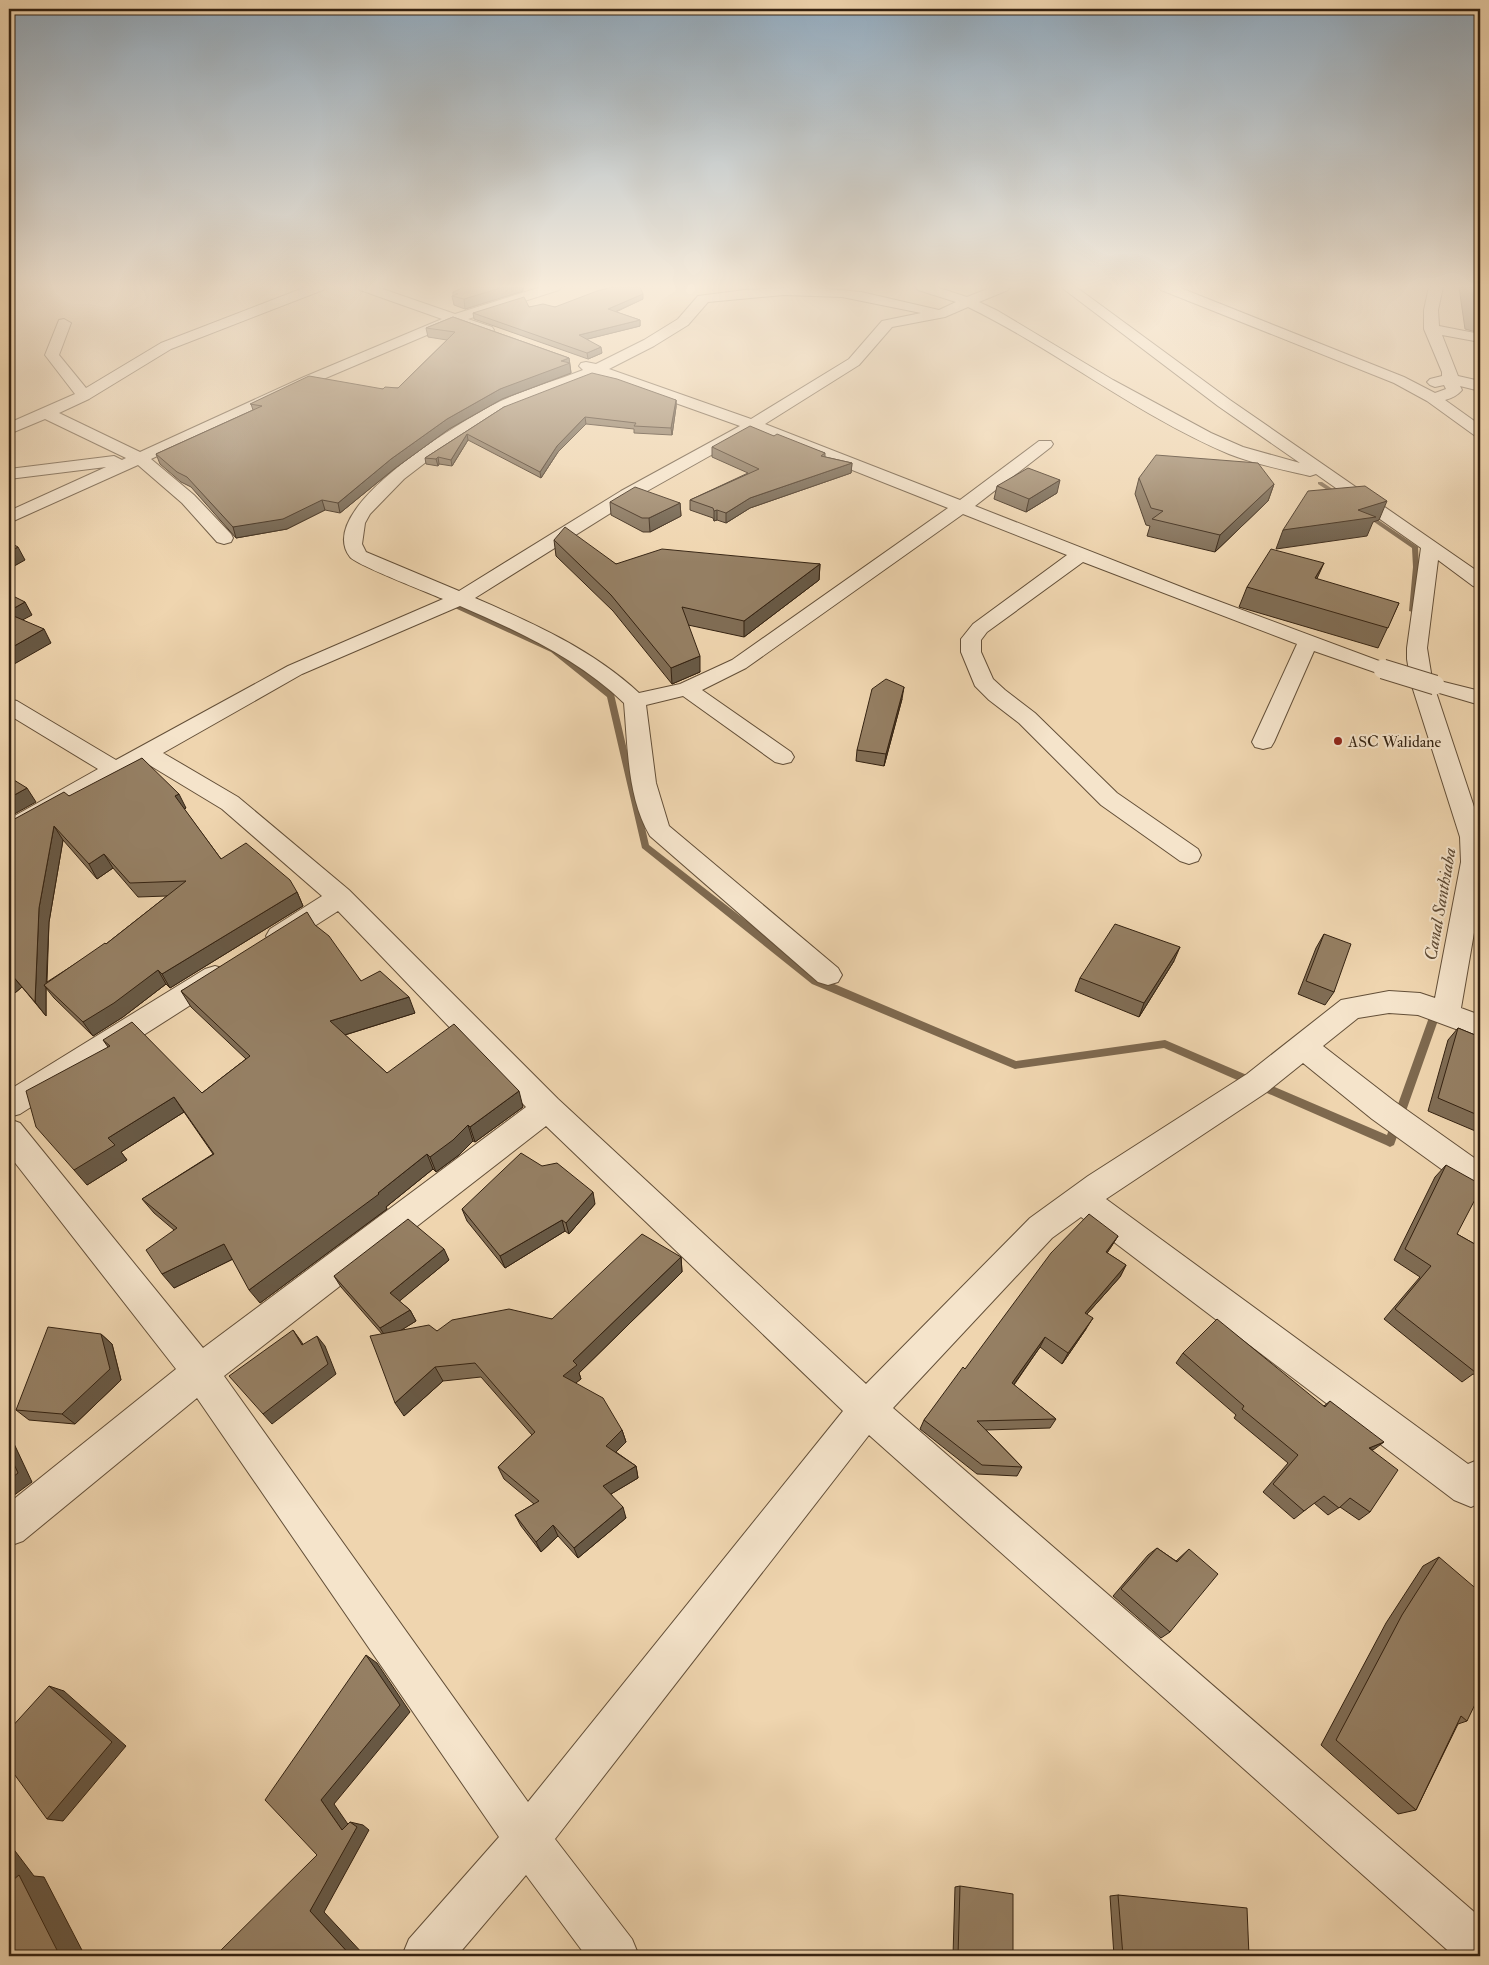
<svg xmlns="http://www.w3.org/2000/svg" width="1489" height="1965" font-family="'IM FELL Double Pica',serif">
<rect width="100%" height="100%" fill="#efd5af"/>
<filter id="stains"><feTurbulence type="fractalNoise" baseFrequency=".004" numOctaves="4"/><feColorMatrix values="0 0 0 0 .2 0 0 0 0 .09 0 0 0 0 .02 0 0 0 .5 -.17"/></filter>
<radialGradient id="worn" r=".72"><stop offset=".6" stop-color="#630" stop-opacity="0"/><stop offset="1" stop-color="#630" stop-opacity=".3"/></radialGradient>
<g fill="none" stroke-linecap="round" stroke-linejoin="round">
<g fill="#7e694f" fill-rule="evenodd">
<path d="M1318 482H1322L1343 496 1338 497 1318 484Z"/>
<path d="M1364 513H1368L1418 547 1419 567 1416 613 1409 611 1413 567 1412 548 1364 515Z"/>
<path d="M444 599H450L557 648 614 694 649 845 820 978 1016 1061 1165 1040 1387 1135 1432 1009 1433 1006H1441L1442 1009 1394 1145 1390 1147 1386 1145 1164 1048 1015 1069 812 984 642 848 607 697 551 652 444 603Z"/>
</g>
<defs>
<g id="minor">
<path d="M306 287H325L323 290 171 349 89 399 59 413 140 452 304 377 442 319 360 290 358 287H377L455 314 541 287H561L559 290 468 319 492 327 494 330 492 333H482L455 323 314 383 151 459 194 495 231 534 233 538 231 542 224 544 217 542 182 503 138 465 9 523V511L106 467 9 479V469L114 456 122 460 126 458 45 419 9 434V423L75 394 45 355 59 320 64 319 71 323 59 355 86 388 161 343Z"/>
<path d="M803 287 861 292 939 310 956 302 918 290 916 287H936L967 297 992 287H1010L1008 290 979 302 998 311 1113 380 1211 433 1243 447 1300 463 1218 406 1061 287H1076L1230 400 1480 573V588L1473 586 1438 560 1427 648 1432 679 1480 691V705L1436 692 1480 825V898L1461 1008 1480 1015V1038L1418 1015 1389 1013 1358 1018 1323 1046 1394 1101 1480 1162V1193L1469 1189 1372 1119 1303 1063 1267 1092 1106 1199 1468 1464 1480 1459V1503L1471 1507 1454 1500 1081 1217 1052 1238 893 1408 1480 1917V1956H1454L869 1435 555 1839 632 1939 639 1956H586L526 1875 457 1956H402L409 1939 499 1837 197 1398 23 1541 9 1546V1503L176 1369 9 1155V1119L20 1123 203 1348 526 1107 338 911 288 943 279 946 270 943 266 936 270 929 322 896 222 809 146 763 18 835 9 837V819L98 769 9 715V699L17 701 116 760 288 666 443 599C429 593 356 565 350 557 313 509 458 424 491 406 519 391 553 382 583 370L579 366 581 363 586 362 596 364 644 340 678 319 698 296 745 290ZM784 295 842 297 921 313 882 321 849 359 751 419 609 369 654 346 688 325 708 302ZM968 307C1058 351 1137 415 1229 454 1254 464 1284 470 1310 476L1316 474 1421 548 1407 648V659L1411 683 1460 837 1461 862 1435 998 1420 993 1389 991 1341 1000 1247 1074 1088 1176 1030 1218 866 1384 558 1099 349 890 238 797 163 753 302 674 460 606C518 631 578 659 624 703 628 746 627 797 650 836L818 982 828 985 838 982 842 975 838 968 669 826 656 783 646 705 683 696 775 762 783 764 791 762 794 757 791 752 702 690 746 668 963 514 1067 555 973 624 961 639V652L975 686 989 700 1019 723 1101 805 1180 861 1189 864 1198 861 1201 855 1198 849 1117 793 1035 713 1005 690 993 679 981 652V640L987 632 1083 562 1297 644 1252 742 1255 747 1263 749 1271 747 1274 742 1314 651 1383 675 1390 673 1394 669 1390 665 1194 592 975 506 1051 447 1053 444 1051 441H1039L960 500 765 424 859 365 892 327 945 317ZM597 375 740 426 621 491 459 591 366 552 362 544 365 523 370 514 404 479 430 459 504 412ZM754 431 948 508 732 660 680 684 639 693C593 650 533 623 475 598L633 499ZM546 1126 843 1411 528 1802 224 1376Z"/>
<path d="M1159 287H1178L1404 377 1435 393 1446 389 1444 385 1435 387 1430 385 1427 382 1430 379 1442 376V372L1424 329V310L1429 287H1443L1438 310 1439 326 1480 334V342L1442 335 1458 376 1480 381V391L1460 386 1462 390C1457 396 1452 398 1445 400L1480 425V437L1474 435 1427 401 1394 383 1161 290Z"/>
<path d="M215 966 225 969 229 976 225 983 20 1114 9 1117V1090L205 969Z"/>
</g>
</defs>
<use href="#minor" stroke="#634f38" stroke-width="2"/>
<use href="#minor" fill="#f5e4cb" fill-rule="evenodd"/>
<defs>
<path id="minor-bridge" d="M1383 669 1435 685"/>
</defs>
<use href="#minor-bridge" stroke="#634f38" stroke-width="21" stroke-linecap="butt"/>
<use href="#minor-bridge" stroke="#f5e4cb" stroke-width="19"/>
</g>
<g fill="#806d55" stroke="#342211" fill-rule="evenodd">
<path d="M465 287H523V291L465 309 454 305 452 296 453 295V292Z"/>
<path d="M1459 287H1480V333L1465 329Z"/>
<path d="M643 299 616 312 640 320V326L587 339 602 353 588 359 474 319 473 313 529 307H555Z"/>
<path d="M453 317 569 358 571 373 502 399 449 429 394 469 340 513 325 510 287 529 236 538 191 487 181 482 160 464 156 454 253 410 251 404 383 389 398 388 447 340 428 337 426 328Z"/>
<path d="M676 400V407L672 435 634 433V429L586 424 558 452 541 478 468 440 452 466 439 464 438 466 426 464 425 458 504 407Z"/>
<path d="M774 436 825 453V457L852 463 851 473 750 508 726 523 717 520 714 521 713 518 690 510V500L748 473 712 457V447Z"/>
<path d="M1139 478 1274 484 1268 501 1215 552 1147 536 1150 526 1146 525 1135 494Z"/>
<path d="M997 486 1057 493 1026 512 994 499Z"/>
<path d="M610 502 680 503 681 516 650 532H643L611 515Z"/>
<path d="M554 540 616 564H820L819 580 744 637 688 625 700 672 672 684 613 611 556 556Z"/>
<path d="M1247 587 1399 603 1378 648 1239 607Z"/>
<path d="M902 699 884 766 856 761 857 750Z"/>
<path d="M69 796 186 808 184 809 221 859 297 892 303 906 170 988 166 984 123 1017 93 1036 54 998 46 988V1016L22 987 9 998V822ZM63 840 97 879 113 868 138 897 167 896 106 944 47 982 49 922Z"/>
<path d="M315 925 361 981 415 1013 345 1035 387 1073 523 1107 475 1142 473 1141 459 1155 436 1172 433 1169 386 1207 387 1209 260 1303 233 1259 174 1288V1230L154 1213 142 1199 213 1154 184 1112 121 1152 127 1160 87 1185 108 1047 103 1040 202 1093 246 1059 191 1007 181 991Z"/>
<path d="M1324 934 1334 992 1325 1005 1298 994 1316 948Z"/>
<path d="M1174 961 1139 1017 1075 991 1080 978Z"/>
<path d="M1458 1028 1480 1037V1133L1428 1111 1448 1040Z"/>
<path d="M1446 1165 1457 1234 1480 1247V1377L1473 1374 1462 1382 1384 1319 1420 1277 1394 1260 1435 1177Z"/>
<path d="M542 1166 595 1204 569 1234 565 1231 505 1268 467 1221 462 1209Z"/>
<path d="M1118 1236 1111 1247 1107 1253 1126 1265 1120 1277 1087 1314 1086 1329 1062 1364 1040 1347 1014 1385 1056 1419 1050 1428 986 1430 1022 1467 1017 1476 977 1474 920 1429 924 1420 965 1369Z"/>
<path d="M681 1257 682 1272 579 1373 581 1379 575 1383 622 1430 626 1442 616 1452 636 1466 638 1478 611 1494 626 1518 578 1558 558 1536 541 1552 521 1526 515 1515 534 1504 504 1479 498 1467 532 1435 481 1377 443 1381 404 1416 382 1334 341 1287 334 1276 449 1260 399 1301 410 1310 416 1321 401 1330 437 1331 552 1319Z"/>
<path d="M101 1334 112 1344 121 1380 75 1424 29 1420 16 1410Z"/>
<path d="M1183 1353 1324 1406 1330 1401 1372 1450 1370 1512 1359 1520 1340 1507 1328 1515 1314 1503 1294 1519 1263 1492 1288 1463 1234 1418 1236 1415 1176 1363Z"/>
<path d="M1157 1548 1176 1561 1189 1549 1170 1632 1161 1638 1113 1596 1148 1555Z"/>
<path d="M1439 1557 1467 1721 1458 1724 1416 1810 1398 1814 1321 1745 1386 1623 1423 1566Z"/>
<path d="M960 1886 1013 1956H953L955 1887Z"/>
<path d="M1118 1895 1249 1956H1114L1110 1896Z"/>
</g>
<g fill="#685945" stroke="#342211">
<path d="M504 287H523V291L465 309 464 299Z"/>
<path d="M643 294V299L608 315V309Z"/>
<path d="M640 320V326L580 341 579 335Z"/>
<path d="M601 347 602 353 588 359 587 353Z"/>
<path d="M569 358 571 373 502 399 449 429 394 469 340 513 338 503 391 459 447 419 500 389Z"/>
<path d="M676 400V407L672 435 671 428Z"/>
<path d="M585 417 586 424 558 452 541 478 540 472 557 446Z"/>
<path d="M467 434 468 440 452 466 451 460Z"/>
<path d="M438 457 439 464 438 466 436 459Z"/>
<path d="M852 463 851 473 750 508 726 523V513L750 498Z"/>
<path d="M1060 480 1057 493 1026 512 1029 499Z"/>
<path d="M1274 484 1268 501 1215 552 1220 535Z"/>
<path d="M322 500 325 510 287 529 236 538 233 527Z"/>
<path d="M1387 501 1379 520 1373 522 1367 536 1276 549 1283 530Z"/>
<path d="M680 503 681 516 650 532 649 518Z"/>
<path d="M717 510V520L714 521V511Z"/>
<path d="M18 547 25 560 9 569V552Z"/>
<path d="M1324 563 1315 583V578Z"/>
<path d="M820 564 819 580 744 637V621Z"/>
<path d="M25 602 32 615 13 625 9 618V611Z"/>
<path d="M44 629 51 643 9 667V649Z"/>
<path d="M700 656V672L672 684 671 668Z"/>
<path d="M904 687 902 699 884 766 886 754Z"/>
<path d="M27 788 36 802 9 817V798Z"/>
<path d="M179 794 186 808 182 810 175 796Z"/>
<path d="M54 826 63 840 49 922 46 987 44 985 46 988V1016L35 1002 39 908Z"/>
<path d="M104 854 113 868 97 879 89 864Z"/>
<path d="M297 892 303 906 170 988 162 974Z"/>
<path d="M1180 947 1174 961 1139 1017 1144 1003Z"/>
<path d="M158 970 166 984 123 1017 93 1036 83 1022Z"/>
<path d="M11 974 22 987 9 998V975Z"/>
<path d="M409 997 415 1013 338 1037 330 1021Z"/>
<path d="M519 1091 523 1107 475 1142 470 1127Z"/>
<path d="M174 1097 184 1112 121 1152 127 1160 87 1185 74 1170 108 1138Z"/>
<path d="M468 1125 473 1141 459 1155 436 1172 430 1157Z"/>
<path d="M427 1154 433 1169 386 1207 387 1209 260 1303 249 1290 378 1193Z"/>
<path d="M593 1192 595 1204 569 1234 566 1223Z"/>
<path d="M562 1220 565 1231 505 1268 500 1256Z"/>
<path d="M1118 1236 1111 1247 1100 1263 1106 1252Z"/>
<path d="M224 1244 235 1258 174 1288 162 1274Z"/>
<path d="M444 1249 449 1260 396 1304 390 1293Z"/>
<path d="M681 1257 682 1272 579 1373 581 1379 567 1390 563 1376 573 1361Z"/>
<path d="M1126 1265 1120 1277 1079 1323 1085 1313Z"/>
<path d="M410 1310 416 1321 387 1339 380 1328Z"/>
<path d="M1093 1318 1086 1329 1062 1364 1068 1353Z"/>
<path d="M293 1330 301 1341 310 1356 302 1345Z"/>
<path d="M101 1334 112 1344 121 1380 75 1424 62 1414Z"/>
<path d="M317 1336 325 1346 336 1374 272 1424 263 1414Z"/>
<path d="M1045 1337 1040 1347 1007 1394 1012 1383Z"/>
<path d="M435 1367 443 1381 404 1416 395 1403Z"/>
<path d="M622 1430 626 1442 610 1458 606 1446Z"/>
<path d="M9 1433 32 1482 9 1499Z"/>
<path d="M1384 1442 1373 1450 1369 1448Z"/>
<path d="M636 1466 638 1478 606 1497 603 1486Z"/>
<path d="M623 1507 626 1518 578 1558 574 1548Z"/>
<path d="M553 1525 558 1536 541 1552 536 1542Z"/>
<path d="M366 1655 377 1663 410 1712 334 1804 354 1833 350 1822 363 1825 369 1830 324 1912 365 1956H351L310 1911 342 1830 321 1800Z"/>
<path d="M49 1686 64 1691 126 1746 63 1821 47 1819Z"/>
<path d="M9 1843 34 1876 44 1877 85 1956H60L13 1880 9 1874Z"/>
</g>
<g fill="#957f63" stroke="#342211">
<path d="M465 287H504L464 299 452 296 458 294 453 292Z"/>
<path d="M613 287H640L643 294 608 309 640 320 579 335 601 347 587 353 473 313 524 297 529 307 543 304 555 307 597 291Z"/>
<path d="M1471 287H1480V309L1475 308Z"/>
<path d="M453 317 569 358 561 361 570 363 500 389 447 419 391 459 338 503 322 500 283 519 233 527 187 477 177 472 156 454 262 406 250 404 309 376 383 389 385 387 398 388 455 332 426 328Z"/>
<path d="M592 373 617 379 676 400 671 428 634 426 636 423 585 417 557 446 540 472 467 434 451 460 438 457 436 459 425 458 504 407Z"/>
<path d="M750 426 774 436 777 434 825 453 821 456 852 463 750 498 726 513 717 510 714 511 713 508 690 500 759 469 712 447Z"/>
<path d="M1156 455 1258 463 1274 484 1220 535 1152 519 1163 511 1151 508 1139 478Z"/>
<path d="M1028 468 1060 480 1029 499 997 486Z"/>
<path d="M1365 486 1387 501 1358 510 1376 517 1283 530 1308 491Z"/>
<path d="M635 487 680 503 649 518H642L610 502Z"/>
<path d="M565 527 616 564 662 549 820 564 744 621 682 607 700 656 671 668 611 595 554 540Z"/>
<path d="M9 542 18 547 9 552Z"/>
<path d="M1271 549 1324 563 1315 578 1399 603 1388 628 1247 587Z"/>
<path d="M9 594 25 602 9 611Z"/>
<path d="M9 614 44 629 9 649Z"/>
<path d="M886 679 904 687 886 754 857 750 872 689Z"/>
<path d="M142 758 179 794 175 796 221 859 246 843 290 880 297 892 162 974 158 970 114 1003 83 1022 44 985 105 943 106 944 186 881 130 883 104 854 89 864 54 826 39 908 35 1002 11 974 9 975V822L64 792 69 796Z"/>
<path d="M9 777 27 788 9 798Z"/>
<path d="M307 912 315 925 329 936 361 981 380 971 409 997 330 1021 387 1073 454 1024 519 1091 470 1127 468 1125 453 1140 430 1157 427 1154 378 1193 379 1194 249 1290 224 1244 162 1274 146 1250 177 1228 142 1199 214 1154 174 1097 108 1138 115 1145 74 1170 36 1127 26 1091 110 1046 103 1040 132 1022 202 1093 250 1056 181 991Z"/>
<path d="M1115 924 1180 947 1144 1003 1080 978Z"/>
<path d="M1324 934 1351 944 1334 992 1306 981Z"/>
<path d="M1458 1028 1480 1037V1116L1438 1098Z"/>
<path d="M521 1153 542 1166 557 1163 593 1192 566 1223 562 1220 500 1256 462 1209Z"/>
<path d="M1446 1165 1480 1184V1190L1457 1234 1480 1247V1366L1475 1372 1395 1309 1431 1266 1405 1249Z"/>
<path d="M1089 1214 1118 1236 1106 1252 1126 1265 1085 1313 1093 1318 1068 1353 1045 1337 1012 1383 1056 1419 977 1421 1022 1467 982 1465 924 1420 963 1367 965 1369 1051 1253Z"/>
<path d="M408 1219 444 1249 390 1293 410 1310 380 1328 334 1276Z"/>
<path d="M642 1234 681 1257 573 1361 577 1365 563 1376 603 1398 622 1430 606 1446 636 1466 603 1486 623 1507 574 1548 553 1525 536 1542 515 1515 539 1501 498 1467 535 1432 475 1363 435 1367 395 1403 370 1336 429 1325 437 1331 452 1320 509 1309 552 1319Z"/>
<path d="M1217 1319 1325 1407 1330 1401 1384 1442 1369 1448 1398 1470 1370 1512 1350 1498 1339 1508 1324 1496 1304 1511 1273 1484 1298 1455 1242 1409 1244 1406 1183 1353Z"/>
<path d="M48 1327 101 1334 110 1369 62 1414 16 1410Z"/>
<path d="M293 1330 302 1345 317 1336 328 1364 263 1414 229 1376Z"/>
<path d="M9 1453 18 1473 9 1480Z"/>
<path d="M1157 1548 1177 1562 1189 1549 1218 1574 1170 1632 1121 1589Z"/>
<path d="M1439 1557 1480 1592V1694L1467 1721 1461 1716 1416 1810 1336 1740 1402 1615Z"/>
<path d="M366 1655 400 1705 321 1800 342 1830 350 1822 357 1827 310 1911 351 1956H215L317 1855 265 1800Z"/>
<path d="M49 1686 112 1742 47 1819 9 1767V1730Z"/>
<path d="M9 1874 13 1880 19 1875 60 1956H9Z"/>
<path d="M960 1886 1013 1894V1956H958Z"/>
<path d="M1118 1895 1247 1908 1249 1956H1123Z"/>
</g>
<linearGradient id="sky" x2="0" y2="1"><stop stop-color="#91a9bc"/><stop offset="0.51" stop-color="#f8ecdb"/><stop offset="1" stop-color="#f8ecdb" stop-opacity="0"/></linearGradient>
<rect width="1489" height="562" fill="url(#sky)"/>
<circle fill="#8f2418" stroke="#f5e4cb" stroke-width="2" cx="1338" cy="741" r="5"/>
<g text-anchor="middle" stroke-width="4" stroke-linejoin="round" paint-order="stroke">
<g font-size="16" fill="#342211" stroke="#f5e4cb" text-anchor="start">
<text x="1348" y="747">ASC Walidane</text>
</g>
<g font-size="18" font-style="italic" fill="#5f4b35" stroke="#f5e4cb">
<text transform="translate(1440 904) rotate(-80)" y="6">Canal Santhiaba</text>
</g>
</g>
<rect width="1489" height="1965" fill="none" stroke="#efd5af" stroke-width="30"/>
<rect x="10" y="10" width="1469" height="1945" fill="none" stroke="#342211" stroke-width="2.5"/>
<rect x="15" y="15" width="1459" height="1935" fill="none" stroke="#342211"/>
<rect width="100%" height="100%" filter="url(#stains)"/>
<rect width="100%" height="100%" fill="url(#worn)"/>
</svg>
